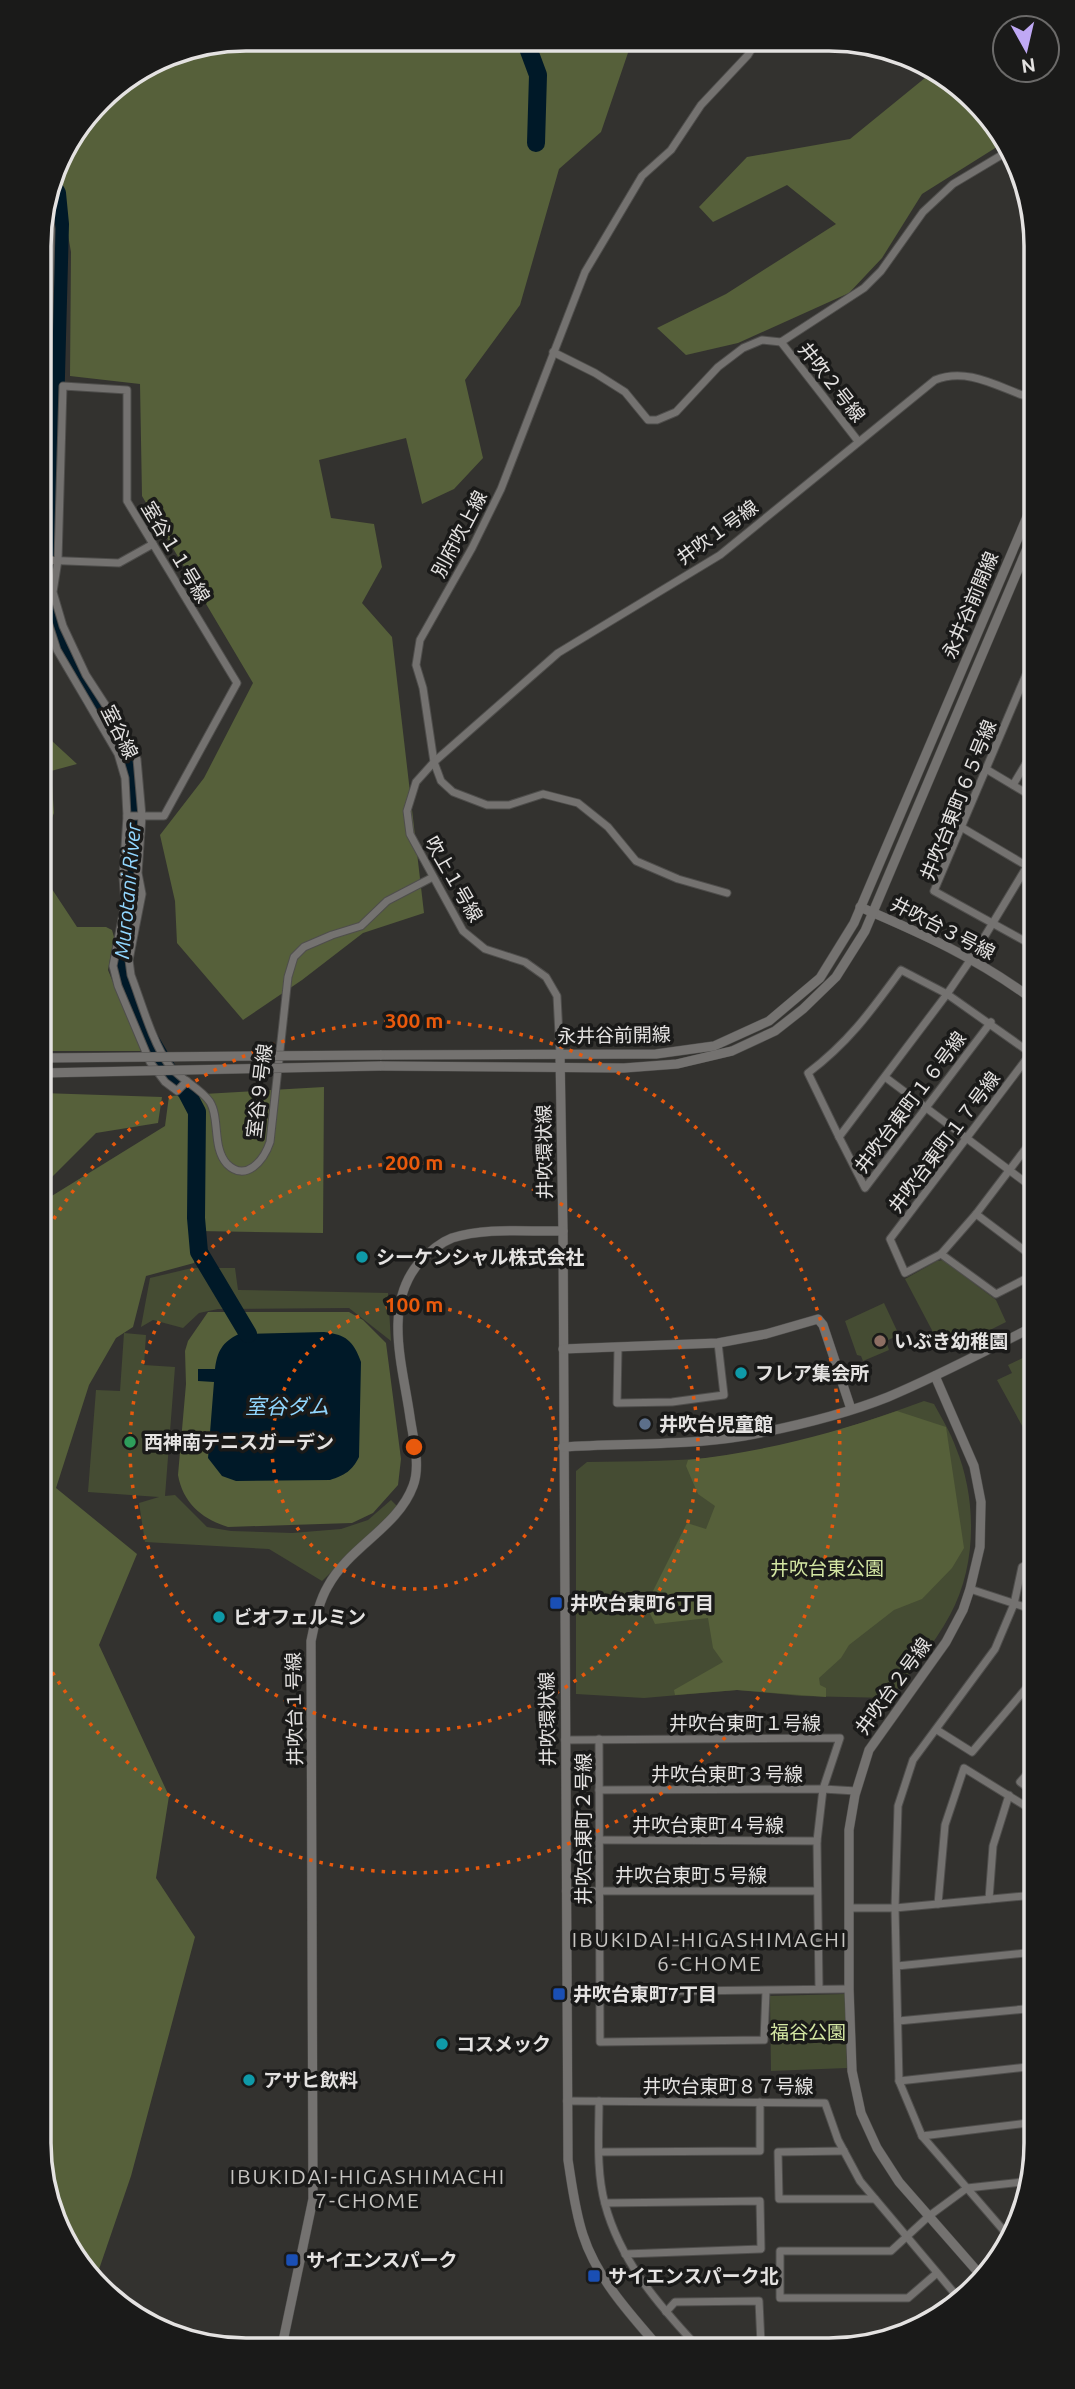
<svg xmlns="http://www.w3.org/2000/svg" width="1075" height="2389" font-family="Ubuntu,'Noto Sans JP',sans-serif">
<rect width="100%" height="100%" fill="#33322f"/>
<g fill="#454c33">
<path d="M943 1260 996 1300 1006 1322 944 1353 905 1279 937 1261Z"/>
<path d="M192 1268H235L238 1290 388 1293 391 1341 349 1308 218 1309 199 1313 183 1328 153 1320 141 1327 150 1278Z"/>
<path d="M884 1303 899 1335 886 1341 889 1350 863 1361 861 1356 857 1355 845 1321Z"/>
<path d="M124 1333 146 1335 144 1365 175 1367 165 1496 175 1495 207 1527 231 1531 292 1533 341 1529 368 1520 391 1500 398 1507 322 1581 269 1549 145 1542 139 1503 159 1497 88 1492 96 1390 120 1391Z"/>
<path d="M1033 1353 1034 1441 1031 1442 997 1380 1012 1373 1008 1365Z"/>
<path d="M924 1401 934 1404C942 1419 951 1433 956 1448 977 1499 977 1566 950 1615 934 1645 911 1671 890 1698L801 1696 737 1690 644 1698 576 1694V1471L587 1462C635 1461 684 1462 732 1455 799 1445 861 1424 924 1401Z"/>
<path d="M845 1994 847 2068 771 2071 770 1996Z"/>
</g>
<g fill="#56603a">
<path d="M245 39 632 41 601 132 559 169 520 305 465 380 483 458 454 489 422 504 406 438 319 460 331 518 374 524 382 567 362 603 392 637 424 913 363 933 302 980 243 1020 177 943 175 901 160 835 204 778 253 683 142 496 140 384 70 376 71 252 56 167 60 154 109 90 167 54Z"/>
<path d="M931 73 966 90 1000 145 922 194 882 258 849 293 738 343 686 355 657 328 726 294 836 224 787 185 713 222 699 207 747 157 850 139Z"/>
<path d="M41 725 52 741 77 764 51 771 54 813 42 842 49 861 48 883 77 927H106L112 930 114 937 108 970 141 1051H42Z"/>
<path d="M324 1087 323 1233 198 1231 194 1263 146 1276 133 1327 116 1338 89 1385 56 1488 137 1554 99 1645 169 1796 156 1878 195 1937 131 2176 96 2278 46 2197 42 1202 165 1126 169 1096Z"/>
<path d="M42 1093 162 1097 158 1123 96 1133 50 1179 42 1181Z"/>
<path d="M208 1312H349L363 1320 386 1343 401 1459 398 1485 373 1513 352 1523 228 1527C202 1519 183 1503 178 1475L186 1384 185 1351 188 1341Z"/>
<path d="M897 1411 946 1427 964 1548 952 1568 922 1599 894 1610 849 1645 841 1658 819 1678 820 1685 826 1688V1697L737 1690 675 1695 674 1690 723 1662 713 1648 708 1618 655 1624 646 1605 687 1523 706 1529 715 1506 698 1494 686 1466 688 1460C761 1452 828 1435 897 1411Z"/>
</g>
<path fill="#001928" d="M324 1332C346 1335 353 1340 361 1362L359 1457C352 1471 345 1475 330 1480L236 1481 222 1476 208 1458 214 1382 198 1381V1369H215C217 1352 222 1342 239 1334Z"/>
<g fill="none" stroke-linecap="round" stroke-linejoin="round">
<g stroke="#001928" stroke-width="18">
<path d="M525 40 538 75 536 143"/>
<path d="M52 184 57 193 60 224 52 526 47 590 58 629 74 668 91 699 125 747 131 769 136 825 131 874V909L120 965 132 1003 145 1031 174 1081 186 1091 197 1112 196 1218 199 1252 248 1334"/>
</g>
<defs>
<g id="minor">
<path d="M781 342 858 441"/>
<path d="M553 352 595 373 625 392 648 420H657L676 412 718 367 743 348 762 340 781 342 864 288 881 271 923 212 953 184 1005 153"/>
<path d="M41 560 119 563 153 544"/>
<path d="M40 575 43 560 51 229 48 199"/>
<path d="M40 597 57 650 118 754 125 778 127 816 123 877 125 903 113 966 118 986 150 1062 165 1082 177 1091 187 1081"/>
<path d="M1031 663 934 891 1032 945"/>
<path d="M986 769 1031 796"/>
<path d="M1013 785 1031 755"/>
<path d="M127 816H164L237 683 127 501V390L63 386 58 560 53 592 63 626 86 675 125 735 137 759 142 816 138 873 142 894 129 960 131 975C141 1001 153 1044 169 1065 180 1080 200 1087 210 1102 220 1118 212 1148 227 1164 246 1183 264 1160 270 1142L288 977 294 957 304 947 332 935 361 926 387 901 433 877"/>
<path d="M961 827 1027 866"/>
<path d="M1032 858 971 959 947 994 839 1137 808 1073C849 1042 871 1011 901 970L947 994 1032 1054"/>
<path d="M727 893 678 879 636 861 608 827 578 803 543 794 509 805H487L453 792 441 781 434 762 423 688 416 665 420 640 472 548 501 489 585 272 642 176 671 150 701 105 748 55 756 42"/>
<path d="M1031 1053 890 1239 905 1273 941 1254 976 1214 1033 1139"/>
<path d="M560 1054 557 996 546 977 525 962 485 949 463 931 410 834 407 811 416 782 434 762 558 653 720 555 935 380C965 368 993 384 1022 395L1030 394"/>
<path d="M885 1077 1033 1188"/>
<path d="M839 1137 865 1188 991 1022"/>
<path d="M976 1214 1033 1257"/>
<path d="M941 1254 996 1294 1033 1275"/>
<path d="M618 1348 617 1403 672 1402 724 1395 718 1343"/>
<path d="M970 1589 1034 1610"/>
<path d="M937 1730 972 1752 1034 1679"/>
<path d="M599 1739 600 2042 764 2040 766 1991"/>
<path d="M565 1740 840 1738 823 1789 817 1841 819 1988"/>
<path d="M1035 1765 1020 1782 1035 1793"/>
<path d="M599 1790 823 1789 856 1791"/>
<path d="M599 1840 817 1841"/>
<path d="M566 1891H817"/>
<path d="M989 1899 993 1846 1009 1795"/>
<path d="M938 1904 945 1825 964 1768 1035 1812"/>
<path d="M850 1908H895L1035 1895"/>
<path d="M600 1943 818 1941"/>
<path d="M897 1966 1035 1952"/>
<path d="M600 1992 849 1989"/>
<path d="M898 2021 1036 2008"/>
<path d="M899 2081 1036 2066"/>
<path d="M567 2101 825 2103 838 2140 860 2181 961 2301"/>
<path d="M599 2101C599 2135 596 2171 605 2204 620 2260 657 2303 695 2344"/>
<path d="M922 2136 1036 2122"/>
<path d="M844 2151 778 2152 779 2199H875"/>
<path d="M600 2152 760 2151V2102"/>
<path d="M605 2203 760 2201 761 2249 625 2254"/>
<path d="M1011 2239 922 2136 899 2081 895 1908 898 1806 913 1760 995 1649 1014 1604 1022 1567 1034 1561"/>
<path d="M937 2273 908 2298H780V2251H891L929 2216 967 2188 1031 2181"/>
<path d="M666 2312 675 2302 759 2301 761 2344"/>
</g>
<g id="tertiary">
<path d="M860 907C923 934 977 958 1032 999"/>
<path d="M560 1054 563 1231 568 2160C572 2185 575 2211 583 2235 596 2276 628 2312 656 2344"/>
<path d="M380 1055 656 1054 714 1046 769 1021 820 978 854 923 1030 510"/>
<path d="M380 1066 624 1068 677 1064 732 1051 775 1031 803 1009 836 977 865 931 1031 539"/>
<path d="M563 1349 718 1343 766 1334 818 1319 823 1325 851 1409"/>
<path d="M935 1376 974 1466 981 1502 980 1547 970 1589 963 1610 946 1642 869 1750 855 1795 849 1830V1989L852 2071 861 2113 877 2148 899 2182 984 2279"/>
<path d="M563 1447C623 1443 684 1446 744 1436 792 1427 843 1415 888 1397 938 1376 985 1351 1033 1327"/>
<path d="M282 2346 313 2199 311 1641C315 1623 318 1603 328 1586 349 1547 398 1527 413 1486 421 1466 413 1438 410 1417 403 1367 383 1307 418 1264 427 1254 439 1243 452 1238 486 1227 528 1232 563 1231"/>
</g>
</defs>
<use href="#minor" stroke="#4f4e4c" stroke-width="9"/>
<use href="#tertiary" stroke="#4f4e4c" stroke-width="10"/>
<use href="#minor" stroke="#747270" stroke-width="7"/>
<use href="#tertiary" stroke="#747270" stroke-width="9"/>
<defs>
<g id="tertiary-bridge">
<path d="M42 1058 380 1055"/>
<path d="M42 1073 380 1066"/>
</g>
</defs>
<use href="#tertiary-bridge" stroke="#4f4e4c" stroke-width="10" stroke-linecap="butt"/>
<use href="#tertiary-bridge" stroke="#747270" stroke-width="9"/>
</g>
<g fill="none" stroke="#e8590c" stroke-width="3.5" stroke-dasharray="3.5 7">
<circle cx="414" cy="1447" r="142"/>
<circle cx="414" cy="1447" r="284"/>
<path d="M43 1237A426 426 0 1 1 45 1660"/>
</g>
<g fill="#0f9aa8" stroke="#1a1a19" stroke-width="2.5">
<circle cx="362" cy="1257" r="7"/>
<circle cx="741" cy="1373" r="7"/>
<circle cx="219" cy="1617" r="7"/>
<circle cx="442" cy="2044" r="7"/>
<circle cx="249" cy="2080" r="7"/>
</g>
<circle fill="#8d6e63" stroke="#1a1a19" stroke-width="2.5" cx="880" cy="1341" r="7"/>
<circle fill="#5c6f8a" stroke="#1a1a19" stroke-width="2.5" cx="645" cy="1424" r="7"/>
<circle fill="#2e9e5b" stroke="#1a1a19" stroke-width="2.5" cx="130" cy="1442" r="7"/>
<g fill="#1a4fb4" stroke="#1a1a19" stroke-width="2.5">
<rect x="549" y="1596" width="14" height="14" rx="3.5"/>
<rect x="552" y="1987" width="14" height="14" rx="3.5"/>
<rect x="285" y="2253" width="14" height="14" rx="3.5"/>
<rect x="587" y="2269" width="14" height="14" rx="3.5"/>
</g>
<g text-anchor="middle" stroke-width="7" stroke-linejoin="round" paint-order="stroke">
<g font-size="19" fill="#e4e2e1" stroke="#1a1a19">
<text transform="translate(832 382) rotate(52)" y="7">井吹２号線</text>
<text transform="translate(717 532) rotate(-36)" y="7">井吹１号線</text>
<text transform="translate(459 534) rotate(-62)" y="7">別府吹上線</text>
<text transform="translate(176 552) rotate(59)" y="7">室谷１１号線</text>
<text transform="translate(970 605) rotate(-67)" y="7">永井谷前開線</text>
<text transform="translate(120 732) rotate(63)" y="7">室谷線</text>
<text transform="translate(958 800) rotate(-68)" y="7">井吹台東町６５号線</text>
<text transform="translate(454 879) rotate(60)" y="7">吹上１号線</text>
<text transform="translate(943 928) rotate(27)" y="7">井吹台３号線</text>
<text transform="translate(614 1035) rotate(-1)" y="7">永井谷前開線</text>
<text transform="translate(259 1091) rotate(-83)" y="7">室谷９号線</text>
<text transform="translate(910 1102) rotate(-53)" y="7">井吹台東町１６号線</text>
<text transform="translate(944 1142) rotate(-53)" y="7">井吹台東町１７号線</text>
<text transform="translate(544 1152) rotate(-91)" y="7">井吹環状線</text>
<text transform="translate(893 1686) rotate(-54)" y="7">井吹台２号線</text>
<text transform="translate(294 1709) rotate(-91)" y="7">井吹台１号線</text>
<text transform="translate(547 1719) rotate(-91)" y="7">井吹環状線</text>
<text x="745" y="1730">井吹台東町１号線</text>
<text x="727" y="1781">井吹台東町３号線</text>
<text x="708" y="1832">井吹台東町４号線</text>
<text transform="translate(583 1829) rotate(-90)" y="7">井吹台東町２号線</text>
<text x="691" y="1882">井吹台東町５号線</text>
<text x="728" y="2093">井吹台東町８７号線</text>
</g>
<g font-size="19" font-weight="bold" fill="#e4e2e1" stroke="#1a1a19" text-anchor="start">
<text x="376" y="1264">シーケンシャル株式会社</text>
<text x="894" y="1348">いぶき幼稚園</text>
<text x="755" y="1380">フレア集会所</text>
<text x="659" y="1431">井吹台児童館</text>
<text x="144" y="1449">西神南テニスガーデン</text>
<text x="570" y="1610">井吹台東町6丁目</text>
<text x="233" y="1624">ビオフェルミン</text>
<text x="573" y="2001">井吹台東町7丁目</text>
<text x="456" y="2051">コスメック</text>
<text x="263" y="2087">アサヒ飲料</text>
<text x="306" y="2267">サイエンスパーク</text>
<text x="608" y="2283">サイエンスパーク北</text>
</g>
<g font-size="19" fill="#d3e6a3" stroke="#1a1a19">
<text x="827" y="1575">井吹台東公園</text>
<text x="808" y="2039">福谷公園</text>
</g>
<g font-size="21" font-style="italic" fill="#91d6fe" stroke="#1a1a19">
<text transform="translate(128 891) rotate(-85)" y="7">Murotani River</text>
<text x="287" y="1414">室谷ダム</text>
</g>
<g font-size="21" letter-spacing="2" fill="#c7c5c2" stroke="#1a1a19">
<text x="710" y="1947">IBUKIDAI-HIGASHIMACHI<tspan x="710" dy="24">6-CHOME</tspan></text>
<text x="368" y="2184">IBUKIDAI-HIGASHIMACHI<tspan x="368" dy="24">7-CHOME</tspan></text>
</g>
</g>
<path d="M0 0H1075V2389H0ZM246 51H829A195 195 0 0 1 1024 246V2143A195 195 0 0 1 829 2338H246A195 195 0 0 1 51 2143V246A195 195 0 0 1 246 51Z" fill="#1a1a19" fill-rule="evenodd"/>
<path fill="none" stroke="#e4e2e1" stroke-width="3.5" d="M246 51H829A195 195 0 0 1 1024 246V2143A195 195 0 0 1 829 2338H246A195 195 0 0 1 51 2143V246A195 195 0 0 1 246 51Z"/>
<circle cx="414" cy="1447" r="10" fill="#e8590c" stroke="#1a1a19" stroke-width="3.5"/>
<g font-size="21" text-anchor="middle" font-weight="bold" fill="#e8590c" stroke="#1a1a19" stroke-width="7" stroke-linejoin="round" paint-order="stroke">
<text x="414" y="1028">300 m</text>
<text x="414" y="1170">200 m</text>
<text x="414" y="1312">100 m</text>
</g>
<g transform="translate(1026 49) rotate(172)"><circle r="33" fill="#1a1a19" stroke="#6b6a69" stroke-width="2"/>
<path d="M0-5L12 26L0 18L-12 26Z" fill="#bfa8f4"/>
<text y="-10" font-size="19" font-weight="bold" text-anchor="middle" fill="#e4e2e1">N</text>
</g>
</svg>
